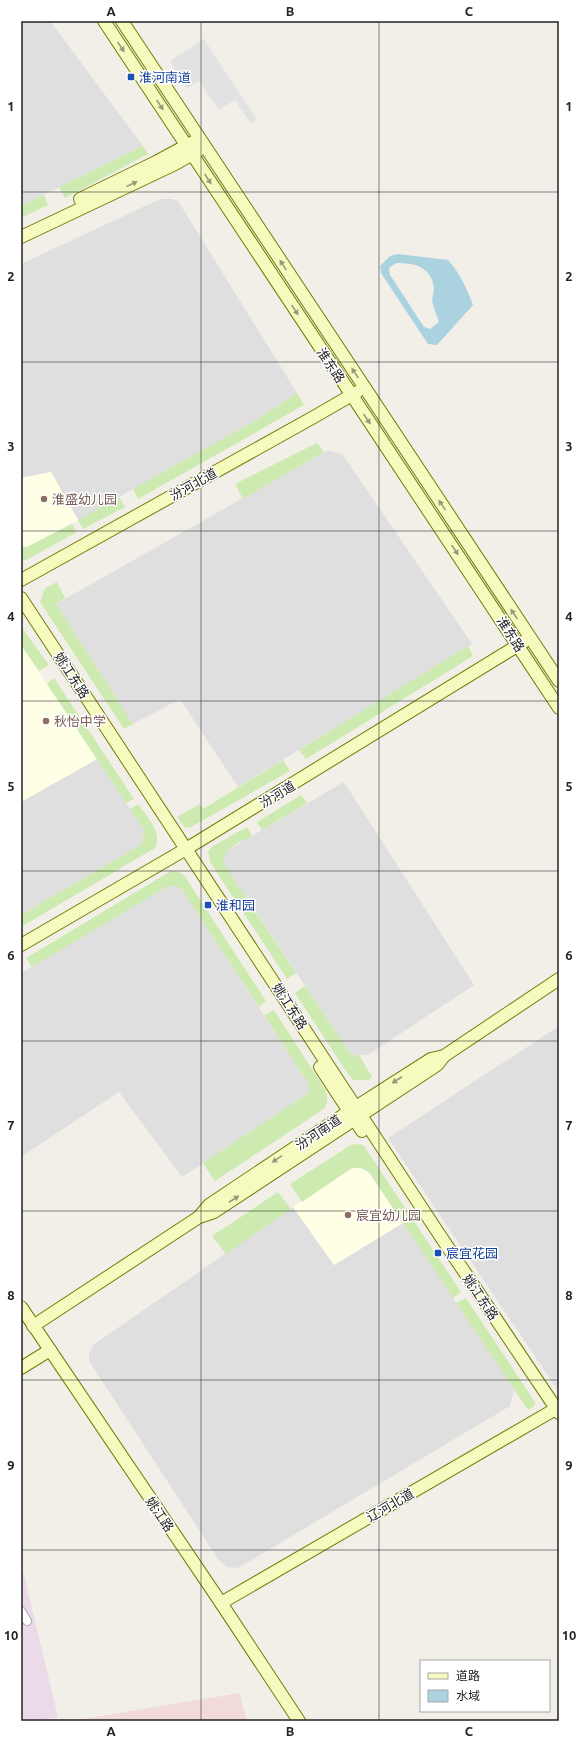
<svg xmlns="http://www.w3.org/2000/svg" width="580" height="1742" font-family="Ubuntu,'Noto Sans SC',sans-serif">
<rect width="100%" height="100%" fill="#f2efe9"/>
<g fill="#e0dfdf">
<path d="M21 21H50L143 146 21 206Z"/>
<path d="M160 199H171L178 201 297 393 258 419 78 520 51 472 21 478V264Z"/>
<path d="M328 450 343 455 472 644 238 787 180 699 133 724 56 604Z"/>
<path d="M97 759 144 830 142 844 21 915V802Z"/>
<path d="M344 782 474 985 368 1055H351L224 864 223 857 226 851Z"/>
<path d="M168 886H175L182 890 308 1083 309 1089 307 1094 182 1177 119 1092 21 1157V973Z"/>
<path d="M559 1026V1392L388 1138Z"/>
<path d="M293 1207 334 1265 403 1223 514 1389 510 1406 238 1568 227 1567 218 1559 89 1361V1354L93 1345Z"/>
</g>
<path fill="#f2dad9" d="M240 1693 242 1705 248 1721H71Z"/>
<path fill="#ebdbe8" d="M21 1563 58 1717 34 1721H21Z"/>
<g fill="#ffffe5">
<path d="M51 472 78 520 27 547H21V478Z"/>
<path d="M21 645 97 759 21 802Z"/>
<path d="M352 1168H361L369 1173 403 1223 334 1265 293 1207Z"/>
</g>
<g fill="#cdebb0">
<path d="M143 146 148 154 65 198 59 187Z"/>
<path d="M44 195 48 205 21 218V206Z"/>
<path d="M297 393 304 405 138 499 133 489 258 419Z"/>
<path d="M317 443 324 452 243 499 235 484Z"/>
<path d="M119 497 125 507 83 529 78 520Z"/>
<path d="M72 524 77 532 26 560H21V547H27Z"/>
<path d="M57 582 65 598 56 604 133 724 124 729 40 602 45 588Z"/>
<path d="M21 627 49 665 39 671 21 645Z"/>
<path d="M468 646 473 656 306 759 299 750Z"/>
<path d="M54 678 134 799 126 803 47 684Z"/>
<path d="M283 760 290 771 191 827 185 828 177 817 200 804 203 809Z"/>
<path d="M301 795 307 803 262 830 257 822Z"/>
<path d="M138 804C147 817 163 832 155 848L21 927V915L142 844 144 830 130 809Z"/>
<path d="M247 827 252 836C239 843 222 848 224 864L296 973 287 979 210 862 208 851 213 846Z"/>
<path d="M171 871 179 872 184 875 266 1001 259 1007 182 890 175 886H168L32 967 26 958Z"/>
<path d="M305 986 351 1055H359L372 1077 369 1080H353L348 1074 295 993Z"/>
<path d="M274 1010 326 1091C328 1098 328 1103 324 1109L215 1181 203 1163 307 1094 309 1089 308 1083 264 1015Z"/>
<path d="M359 1144 364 1146 461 1292 453 1298 369 1172 361 1168H352L302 1202 290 1184 351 1145Z"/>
<path d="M278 1192 291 1209 226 1254 212 1236Z"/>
<path d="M466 1298 535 1402 534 1406 528 1410 456 1303Z"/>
</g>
<path fill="#e2e2e2" d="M204 39 257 120 251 124 235 100 219 110 199 81 187 89 170 61Z"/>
<path fill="#aad3df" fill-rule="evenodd" d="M398 254 448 260C460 273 467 289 473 305L437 345 428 344 381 273 380 266 390 256ZM396 263C414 263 431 266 434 288 434 293 431 299 433 304 434 310 437 316 439 322L430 329 424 327 390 275 389 268Z"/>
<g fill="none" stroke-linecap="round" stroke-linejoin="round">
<defs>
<path id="street" d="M21 1611 27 1621"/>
<g id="secondary">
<path d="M104 21 559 708"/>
<path d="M122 21 559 681"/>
<path d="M80 199 156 162 193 142"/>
<path d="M21 237 175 164 198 151"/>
<path d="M21 580 312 418 357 392"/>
<path d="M21 598 437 1231 559 1413"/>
<path d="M21 945 186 849 525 641"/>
<path d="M320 1067 362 1131"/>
<path d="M199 1217 209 1205 348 1112 431 1059 444 1056 559 979"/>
<path d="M21 1307 221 1603 299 1721"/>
<path d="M33 1326 199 1217 214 1212 437 1065 444 1056"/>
<path d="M21 1368 50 1350"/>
<path d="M221 1603 559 1407"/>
</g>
</defs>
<use href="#street" stroke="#a9a9a9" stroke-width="10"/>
<use href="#secondary" stroke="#707d05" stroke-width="14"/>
<use href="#street" stroke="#fff" stroke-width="8"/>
<use href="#secondary" stroke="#f7fabf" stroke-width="12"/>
</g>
<defs><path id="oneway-solid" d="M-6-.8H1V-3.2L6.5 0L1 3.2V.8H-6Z"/></defs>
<g fill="#979978">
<use href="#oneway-solid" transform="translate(121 47) rotate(56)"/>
<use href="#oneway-solid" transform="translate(160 105) rotate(57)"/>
<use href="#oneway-solid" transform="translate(208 179) rotate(57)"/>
<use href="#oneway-solid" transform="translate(132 184) rotate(-25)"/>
<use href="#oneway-solid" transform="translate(283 265) rotate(-123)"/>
<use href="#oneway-solid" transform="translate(295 310) rotate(56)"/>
<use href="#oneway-solid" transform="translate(355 373) rotate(-124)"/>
<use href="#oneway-solid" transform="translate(367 419) rotate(56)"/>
<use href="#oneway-solid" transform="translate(442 505) rotate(-124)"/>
<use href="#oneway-solid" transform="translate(455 550) rotate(56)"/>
<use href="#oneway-solid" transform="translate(514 614) rotate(-124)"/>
<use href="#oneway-solid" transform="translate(397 1080) rotate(147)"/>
<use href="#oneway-solid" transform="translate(277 1159) rotate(146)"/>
<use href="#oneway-solid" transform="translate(234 1199) rotate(-33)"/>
</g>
<path fill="none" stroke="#222" stroke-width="1" stroke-opacity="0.55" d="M201 21V1721M379 21V1721M21 192H559M21 362H559M21 531H559M21 701H559M21 871H559M21 1041H559M21 1211H559M21 1380H559M21 1550H559"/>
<g fill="#1a4fb4" stroke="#fff" stroke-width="1.5">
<rect x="127" y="73" width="8" height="8" rx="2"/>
<rect x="204" y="901" width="8" height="8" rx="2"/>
<rect x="434" y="1249" width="8" height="8" rx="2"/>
</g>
<g fill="#8d6e63" stroke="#fff" stroke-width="1.5">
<circle cx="44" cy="499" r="4"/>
<circle cx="46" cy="721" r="4"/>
<circle cx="348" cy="1215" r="4"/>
</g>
<g text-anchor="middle" stroke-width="3" stroke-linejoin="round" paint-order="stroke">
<g font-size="13" fill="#164399" stroke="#fff" text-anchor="start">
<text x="139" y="82">淮河南道</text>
<text x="216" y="910">淮和园</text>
<text x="446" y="1258">宸宜花园</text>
</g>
<g font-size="13" fill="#222" stroke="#fff">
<text transform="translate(331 365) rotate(56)" y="5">淮东路</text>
<text transform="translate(193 484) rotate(-29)" y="5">汾河北道</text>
<text transform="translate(511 634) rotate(57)" y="5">淮东路</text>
<text transform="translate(72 675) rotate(57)" y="5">姚江东路</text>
<text transform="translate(277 794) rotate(-31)" y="5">汾河道</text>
<text transform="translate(290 1006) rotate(57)" y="5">姚江东路</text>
<text transform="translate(318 1132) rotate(-34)" y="5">汾河南道</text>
<text transform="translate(481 1297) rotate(56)" y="5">姚江东路</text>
<text transform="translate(390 1505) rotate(-30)" y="5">辽河北道</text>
<text transform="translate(160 1514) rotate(56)" y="5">姚江路</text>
</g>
<g font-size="13" fill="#785e54" stroke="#fff" text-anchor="start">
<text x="52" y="504">淮盛幼儿园</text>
<text x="54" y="726">秋怡中学</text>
<text x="356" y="1220">宸宜幼儿园</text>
</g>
</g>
<rect width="580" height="1742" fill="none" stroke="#ffffff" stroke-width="44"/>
<rect x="420" y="1660" width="130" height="52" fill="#ffffff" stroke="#a7a7a7"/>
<rect x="428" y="1673" width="20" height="6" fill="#f7fabf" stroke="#a7a7a7"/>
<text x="456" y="1680" font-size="12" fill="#222222">道路</text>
<rect x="428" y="1690" width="20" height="12" fill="#aad3df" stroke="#a7a7a7"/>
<text x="456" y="1700" font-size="12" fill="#222222">水域</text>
<rect x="22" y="22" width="536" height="1698" fill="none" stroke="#222" stroke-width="1.5"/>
<g font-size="13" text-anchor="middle" font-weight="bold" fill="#222">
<text x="111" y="16">A</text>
<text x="290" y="16">B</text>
<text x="469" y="16">C</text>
<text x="11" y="111">1</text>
<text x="569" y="111">1</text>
<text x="11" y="281">2</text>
<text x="569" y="281">2</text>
<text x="11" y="451">3</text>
<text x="569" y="451">3</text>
<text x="11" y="621">4</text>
<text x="569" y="621">4</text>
<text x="11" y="791">5</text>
<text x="569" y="791">5</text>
<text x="11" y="960">6</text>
<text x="569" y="960">6</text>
<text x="11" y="1130">7</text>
<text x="569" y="1130">7</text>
<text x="11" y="1300">8</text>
<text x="569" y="1300">8</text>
<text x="11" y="1470">9</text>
<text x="569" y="1470">9</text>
<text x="11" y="1640">10</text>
<text x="569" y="1640">10</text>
<text x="111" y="1736">A</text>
<text x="290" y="1736">B</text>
<text x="469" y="1736">C</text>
</g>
</svg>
